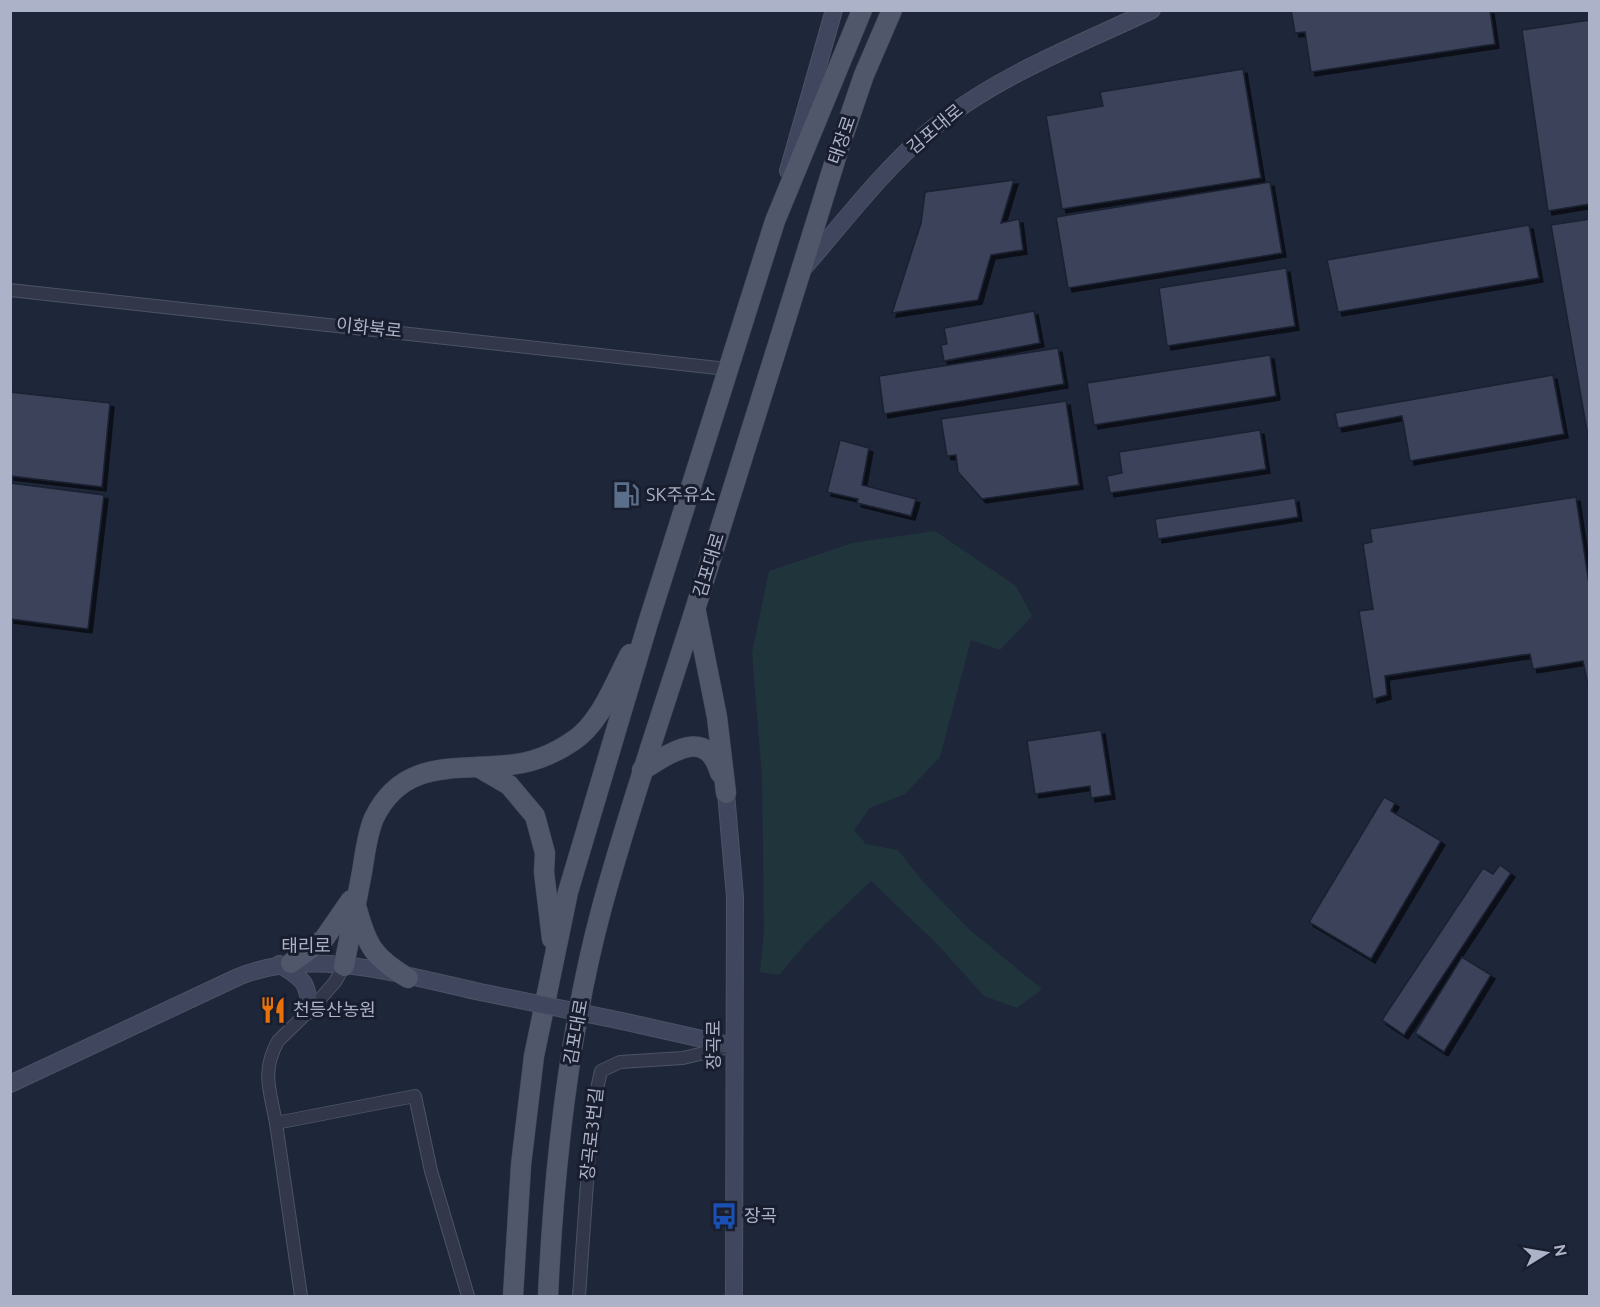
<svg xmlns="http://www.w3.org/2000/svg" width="1600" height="1307" font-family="Ubuntu,'Noto Sans KR',sans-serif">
<defs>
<filter id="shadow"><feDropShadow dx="4" dy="4" stdDeviation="0" flood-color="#0009"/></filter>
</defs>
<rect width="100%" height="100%" fill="#1e263a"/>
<path fill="#20343b" d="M935 531 1016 586 1032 616 1000 650 971 640 940 757 905 794 870 808 854 830 866 844 898 850 925 884 970 930 1042 989 1017 1008 984 996 938 945 871 881 807 942 779 975 760 972 764 931 762 777 752 653 769 571 852 543Z"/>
<g fill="#3a435a" stroke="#1a2030" stroke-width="1.5" filter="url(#shadow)">
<path d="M1291 10H1490L1495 44 1311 72 1305 32 1295 33Z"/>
<path d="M1590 20V204L1548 211 1522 30Z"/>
<path d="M1243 69 1261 178 1062 209 1046 116 1103 106 1100 92Z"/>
<path d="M1014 180 1001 223 1019 219 1023 250 991 255 978 300 892 313 921 223 925 192Z"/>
<path d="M1270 182 1282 253 1068 288 1056 217Z"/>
<path d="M1590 219V448L1551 225Z"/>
<path d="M1529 225 1539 278 1338 312 1327 260Z"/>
<path d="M1286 268 1295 326 1167 346 1159 288Z"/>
<path d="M1034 311 1040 343 944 361 941 345 947 344 944 328Z"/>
<path d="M1058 348 1064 384 884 414 879 376Z"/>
<path d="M1270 355 1276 396 1094 425 1087 383Z"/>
<path d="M1553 375 1564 434 1410 461 1402 416 1338 428 1335 413Z"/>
<path d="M10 392 110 403 102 487 10 476Z"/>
<path d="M1066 401 1079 485 982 499 958 472 956 455 947 456 941 419Z"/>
<path d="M1260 430 1266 469 1110 493 1107 476 1122 473 1119 452Z"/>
<path d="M840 440 869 448 862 485 916 499 911 516 857 503 858 499 827 492Z"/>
<path d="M10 483 104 495 88 629 10 619Z"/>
<path d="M1576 497 1590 591V695L1583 661 1533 669 1530 654 1385 676 1387 695 1373 699 1359 611 1373 609 1363 544 1372 542 1370 529Z"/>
<path d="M1295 498 1298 517 1158 539 1155 519Z"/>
<path d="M1101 730 1111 795 1091 798 1090 786 1035 794 1027 741Z"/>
<path d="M1384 797 1395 803 1391 811 1441 841 1371 959 1309 922Z"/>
<path d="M1500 865 1511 873 1404 1035 1382 1020 1483 868 1493 874Z"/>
<path d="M1462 957 1491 975 1444 1052 1415 1033Z"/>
</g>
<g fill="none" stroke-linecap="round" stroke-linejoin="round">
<defs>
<g id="street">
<path d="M10 290 727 369"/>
<path d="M344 966 335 982 315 1005 278 1041C261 1072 270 1090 276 1123L415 1096 431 1171 468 1296"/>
<path d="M276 1123 301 1296"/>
<path d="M579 1296 592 1112 601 1071 620 1062 683 1058 729 1047"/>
</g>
<g id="secondary">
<path d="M788 171 834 10"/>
<path d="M802 270C843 223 881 172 928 132 993 77 1076 46 1152 10"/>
<path d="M726 793 735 897 734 1296"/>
<path d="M279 964C303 979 309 982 309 1011"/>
<path d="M622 1021 733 1046"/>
<path d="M10 1084 238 977C314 945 412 978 490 994"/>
</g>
<g id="primary">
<path d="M696 612 717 717 726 793"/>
<path d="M478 767 509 785 535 816 545 853 544 872 552 939"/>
<path d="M642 770C670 754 706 725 720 773"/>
<path d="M357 909C367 946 374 958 408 978"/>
<path d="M291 963 324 939 351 900"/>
<path d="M344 966C350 934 356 903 362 872 365 854 367 834 374 818 403 758 456 771 509 765 532 763 554 754 573 741 600 724 615 682 630 654"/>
<path d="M513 1296 521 1165 534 1056 568 892 648 623 775 221 862 10"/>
<path d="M548 1296C554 1166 568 1033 602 907 629 808 662 713 693 616 743 460 790 304 839 148L864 75 892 10"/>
</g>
</defs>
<use href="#street" stroke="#4c5365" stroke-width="14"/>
<use href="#secondary" stroke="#4c5365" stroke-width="18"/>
<use href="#primary" stroke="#3b4253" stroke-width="21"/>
<use href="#street" stroke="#32384a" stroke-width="12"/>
<use href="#secondary" stroke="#40465d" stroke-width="16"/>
<use href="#primary" stroke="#50576a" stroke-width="20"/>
<defs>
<path id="secondary-bridge" d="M490 994 622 1021"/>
</defs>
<use href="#secondary-bridge" stroke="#4c5365" stroke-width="18" stroke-linecap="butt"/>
<use href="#secondary-bridge" stroke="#40465d" stroke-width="16"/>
</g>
<defs>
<symbol id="fuel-bare" viewBox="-9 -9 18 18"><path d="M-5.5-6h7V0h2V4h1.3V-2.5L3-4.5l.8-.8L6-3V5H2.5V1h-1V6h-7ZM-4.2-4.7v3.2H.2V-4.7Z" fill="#5c6f8a" stroke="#181e2e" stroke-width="2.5" paint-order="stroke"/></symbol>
<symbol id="restaurant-bare" viewBox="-9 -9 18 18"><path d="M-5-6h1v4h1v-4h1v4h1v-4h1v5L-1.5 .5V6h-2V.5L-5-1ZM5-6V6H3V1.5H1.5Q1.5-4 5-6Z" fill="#e8710a" stroke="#181e2e" stroke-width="2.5" paint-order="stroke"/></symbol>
<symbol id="bus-bare" viewBox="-9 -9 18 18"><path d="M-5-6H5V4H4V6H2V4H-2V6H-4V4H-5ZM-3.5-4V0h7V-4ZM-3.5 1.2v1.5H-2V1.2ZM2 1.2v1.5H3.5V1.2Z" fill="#1a4fb4" stroke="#181e2e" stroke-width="2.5" paint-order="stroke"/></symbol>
</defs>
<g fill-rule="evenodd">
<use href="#fuel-bare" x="607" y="476" width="38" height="38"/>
<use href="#restaurant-bare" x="254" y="991" width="38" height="38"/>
<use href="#bus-bare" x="705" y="1197" width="38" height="38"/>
</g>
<g text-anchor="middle" stroke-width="6" stroke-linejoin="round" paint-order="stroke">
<g font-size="18" fill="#acb2c7" stroke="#181e2e">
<text transform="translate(935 129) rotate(-40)" y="6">김포대로</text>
<text transform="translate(842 140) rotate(-71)" y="6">태장로</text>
<text transform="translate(369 328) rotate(6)" y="6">이화북로</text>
<text transform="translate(709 565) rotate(-73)" y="6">김포대로</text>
<text x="306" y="952">태리로</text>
<text transform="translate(576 1032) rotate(-80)" y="6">김포대로</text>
<text transform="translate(714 1045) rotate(-90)" y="6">장곡로</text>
<text transform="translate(592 1134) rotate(-84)" y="6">장곡로3번길</text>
</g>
<g font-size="18" fill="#acb2c7" stroke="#181e2e" text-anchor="start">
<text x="646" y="501">SK주유소</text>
<text x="293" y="1016">천등산농원</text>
<text x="744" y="1222">장곡</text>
</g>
</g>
<rect width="1600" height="1307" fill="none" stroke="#acb2c7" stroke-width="24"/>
<g transform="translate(1546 1253) rotate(79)" stroke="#181e2e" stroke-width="4.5" paint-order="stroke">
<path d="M0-4.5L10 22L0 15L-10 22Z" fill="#acb2c7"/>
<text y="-9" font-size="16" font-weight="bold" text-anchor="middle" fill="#acb2c7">N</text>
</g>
</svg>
